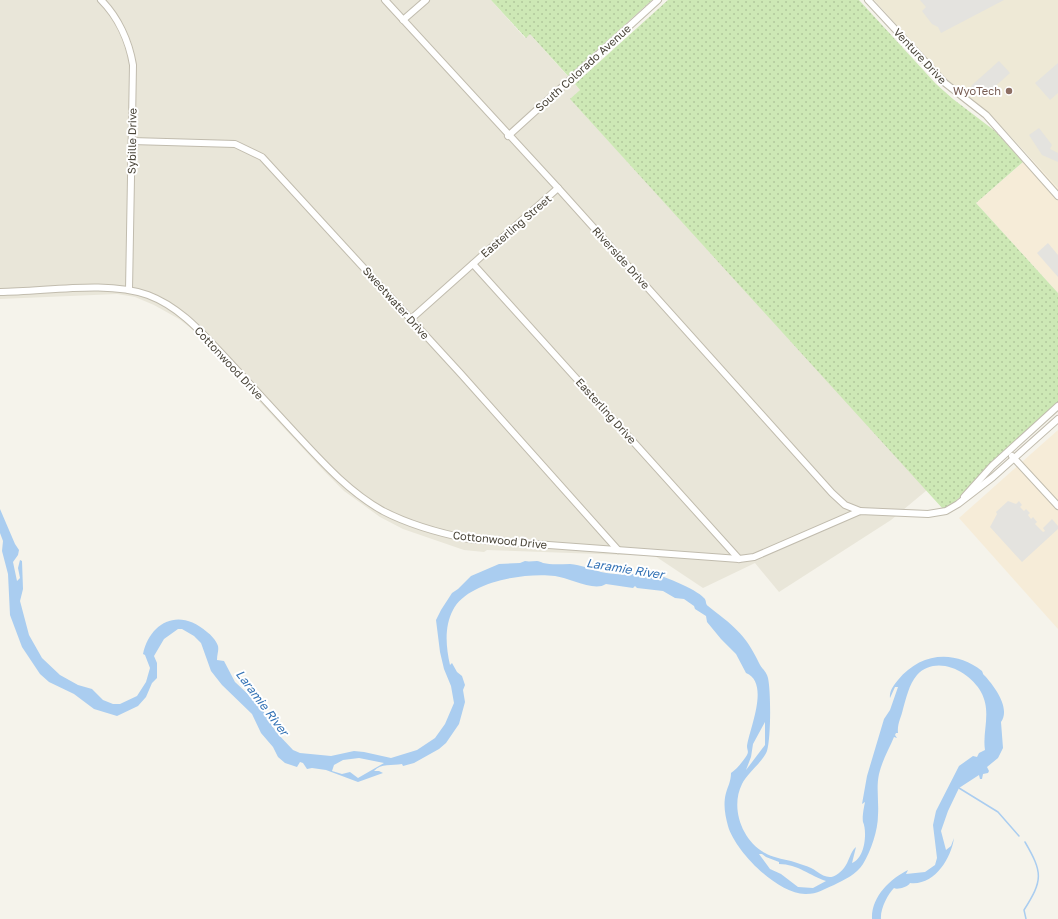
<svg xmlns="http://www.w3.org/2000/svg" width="1058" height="919" font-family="'Golos Text',sans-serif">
<defs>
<pattern id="grass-dots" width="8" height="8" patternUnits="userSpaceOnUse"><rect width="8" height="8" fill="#cde8b5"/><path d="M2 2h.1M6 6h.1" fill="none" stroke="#b2c89c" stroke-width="1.8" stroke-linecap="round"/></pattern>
</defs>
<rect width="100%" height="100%" fill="#f5f3eb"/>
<path fill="#e9e6d9" d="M0 0H491L525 38 530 34 580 90 571 100 927 490 891 520 779 592 755 563 703 588 655 556 487 550 484 552 464 550 403 529 380 517 344 491 324 471 192 329 179 319 154 305 135 297 117 294 0 299Z"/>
<g fill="#f6ecd8">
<path d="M1029 157 1058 188V293L976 203Z"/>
<path d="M1058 430V629L959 518Z"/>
</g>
<path fill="#eee9d6" d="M874 0H1058V188L990 114 945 78Z"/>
<g fill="url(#grass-dots)">
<path d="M491 0H652L568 76 530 34 526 38Z"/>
<path d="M668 0H859L936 84 953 99 995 131 1023 162 976 203 1058 293V403L990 464 964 494 952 504 943 509 570 99 580 90 575 84Z"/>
</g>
<g fill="#e4e3df">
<path d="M920 0H1004L941 33 938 27 932 24 922 11 926 7Z"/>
<path d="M999 61 1010 73 982 98 971 86Z"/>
<path d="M1058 63V93L1050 100 1035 83Z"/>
<path d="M1039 128 1052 145 1050 149 1058 153V162L1042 155 1029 135Z"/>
<path d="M1048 243 1058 255V277L1037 253Z"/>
<path d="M1008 501 1016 504 1019 501 1022 505 1020 507 1024 511 1026 509 1030 513 1028 515 1031 519 1033 517 1037 522 1035 524 1043 532 1045 531 1043 528 1052 519 1058 526V529L1022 562 990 527 997 514 996 512Z"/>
</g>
<path fill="#aacdf0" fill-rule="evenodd" d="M0 509 15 544 19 550 18 555 13 562 17 581 20 578 18 568 20 560 22 561 23 589 20 601 29 635 42 658 60 675 78 685 92 689 103 700 113 704H120L137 696 146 682 150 668 145 655 143 654C150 622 179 607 207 632 211 635 216 640 218 646 219 651 217 654 217 660L224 661 235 682 250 696 245 679 246 677 248 678 254 689 255 697 276 732 293 750 300 753 331 756 354 751 364 752 391 758 417 750 435 738 445 724 454 703 451 686 444 669 440 652 436 620 441 610 452 593 458 589 471 576 499 564 520 563 525 561C529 562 533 561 537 561 539 561 541 562 543 563 551 565 561 564 570 564 581 565 591 569 601 572 614 575 631 575 643 573 655 571 696 589 704 598 707 601 705 604 708 606 732 625 745 633 759 663 761 668 767 672 768 678 771 692 771 738 767 751 762 763 748 772 742 784 730 808 742 840 765 853 772 857 782 859 791 861 796 863 812 867 816 871 827 879 834 880 844 868 849 862 850 852 856 847L852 863C866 858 867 830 863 822 862 817 864 807 865 802L862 804 867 776 884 719 890 710 898 687H895L890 698C889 691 894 685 898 680 920 653 954 649 982 671 983 673 983 675 985 676 994 686 1011 708 1001 722L1003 748 998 758 987 767 989 771 988 773 983 774 982 779H980L979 775 959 788 948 811 941 831 946 850 951 846 954 838C951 859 934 886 910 883 908 887 897 890 894 888 888 894 880 909 881 919H872C871 897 890 879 908 870L906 874 925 872 935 865 937 858 933 825 936 811 959 766 973 756 977 757 979 753 985 750C982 731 992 712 981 692 970 672 937 654 917 675 909 684 906 699 903 709 901 718 897 724 898 733H896L895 735 897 738 894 737C889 749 882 761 879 774 876 788 879 801 878 815 878 830 871 851 863 864 857 874 844 880 834 885 824 889 818 894 806 894 778 895 735 851 728 826 725 815 723 804 726 793 728 786 731 781 731 773 737 769 743 761 747 755 749 751 747 750 747 746 750 727 770 683 746 673L736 654 721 639 707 622 706 616 695 609 694 606 684 599 675 598 663 591 637 588 635 586 633 588 606 584C594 592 570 578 555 576 525 572 467 582 453 610 444 627 446 647 450 665L452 663 457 672 462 676 465 685 463 690 465 702 459 724 446 743 439 749 414 763 403 766 402 764C392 766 381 763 374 771H379L383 773 358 782 326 770 312 768 307 769 303 763 300 762 297 767 285 763 278 757 273 747 261 733 252 714 222 685 211 671 201 643 194 636 182 629H178L164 639 154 656 157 663V678L152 683 146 697 138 706 117 716 94 709 74 694 49 682 40 674 22 647 10 615 8 574 2 551 3 541 0 533ZM765 722V745L746 770 751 757 753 744ZM359 758 384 763 358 778 350 772 342 774 332 771 334 765 343 760ZM759 854H762L766 857 779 862V864C798 864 810 876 826 881L813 888 798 887 781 874 770 869Z"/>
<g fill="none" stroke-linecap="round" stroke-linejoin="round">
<g stroke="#aacdf0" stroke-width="1.5">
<path d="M959 788 998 812 1019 836"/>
<path d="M1025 842C1043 873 1043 880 1024 910L1026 919"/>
</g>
<defs>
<g id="minor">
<path d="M101 0C118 17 129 41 133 65L129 290"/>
<path d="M385 0 558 188 832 493 845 505 860 511"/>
<path d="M868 0 945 83 986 115 1058 196"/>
<path d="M403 20 426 0"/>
<path d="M508 136 658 0"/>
<path d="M132 141 235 144 262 157 461 374 618 550"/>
<path d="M473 264 739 559"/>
<path d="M0 292C45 292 106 280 148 295 180 307 202 333 225 357 249 383 273 409 297 435 323 463 349 492 383 511 410 525 439 533 469 539L739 559 754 557 860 511 928 514 946 511 958 504 993 477 1058 419"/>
<path d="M411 319 558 188"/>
<path d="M1012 456 1058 506"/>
<path d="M964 497 992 466 1058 406"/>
</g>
</defs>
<use href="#minor" stroke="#c1bcae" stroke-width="8"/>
<use href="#minor" stroke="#fff" stroke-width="6"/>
</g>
<circle fill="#8d6e63" stroke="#fff" stroke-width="1.5" cx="1009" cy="91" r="4"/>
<g text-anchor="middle" stroke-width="4" stroke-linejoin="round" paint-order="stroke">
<g font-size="11" fill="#4a4539" stroke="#fff">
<text transform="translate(920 56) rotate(47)" y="4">Venture Drive</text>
<text transform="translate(583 68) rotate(-42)" y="4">South Colorado Avenue</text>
<text transform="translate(132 141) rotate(-89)" y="4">Sybille Drive</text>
<text transform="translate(516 226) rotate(-41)" y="4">Easterling Street</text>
<text transform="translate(621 258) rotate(48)" y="4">Riverside Drive</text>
<text transform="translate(396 303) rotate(48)" y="4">Sweetwater Drive</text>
<text transform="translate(229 363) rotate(47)" y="4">Cottonwood Drive</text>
<text transform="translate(606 411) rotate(48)" y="4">Easterling Drive</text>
<text transform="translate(500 540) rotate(6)" y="4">Cottonwood Drive</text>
</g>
<g font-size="11" fill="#785e54" stroke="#fff" text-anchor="end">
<text x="1001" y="95">WyoTech</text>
</g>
<g font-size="12" font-style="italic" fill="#3372b5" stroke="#fff">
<text transform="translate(625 569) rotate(9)" y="4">Laramie River</text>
<text transform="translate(262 703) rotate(53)" y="4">Laramie River</text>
</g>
</g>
</svg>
